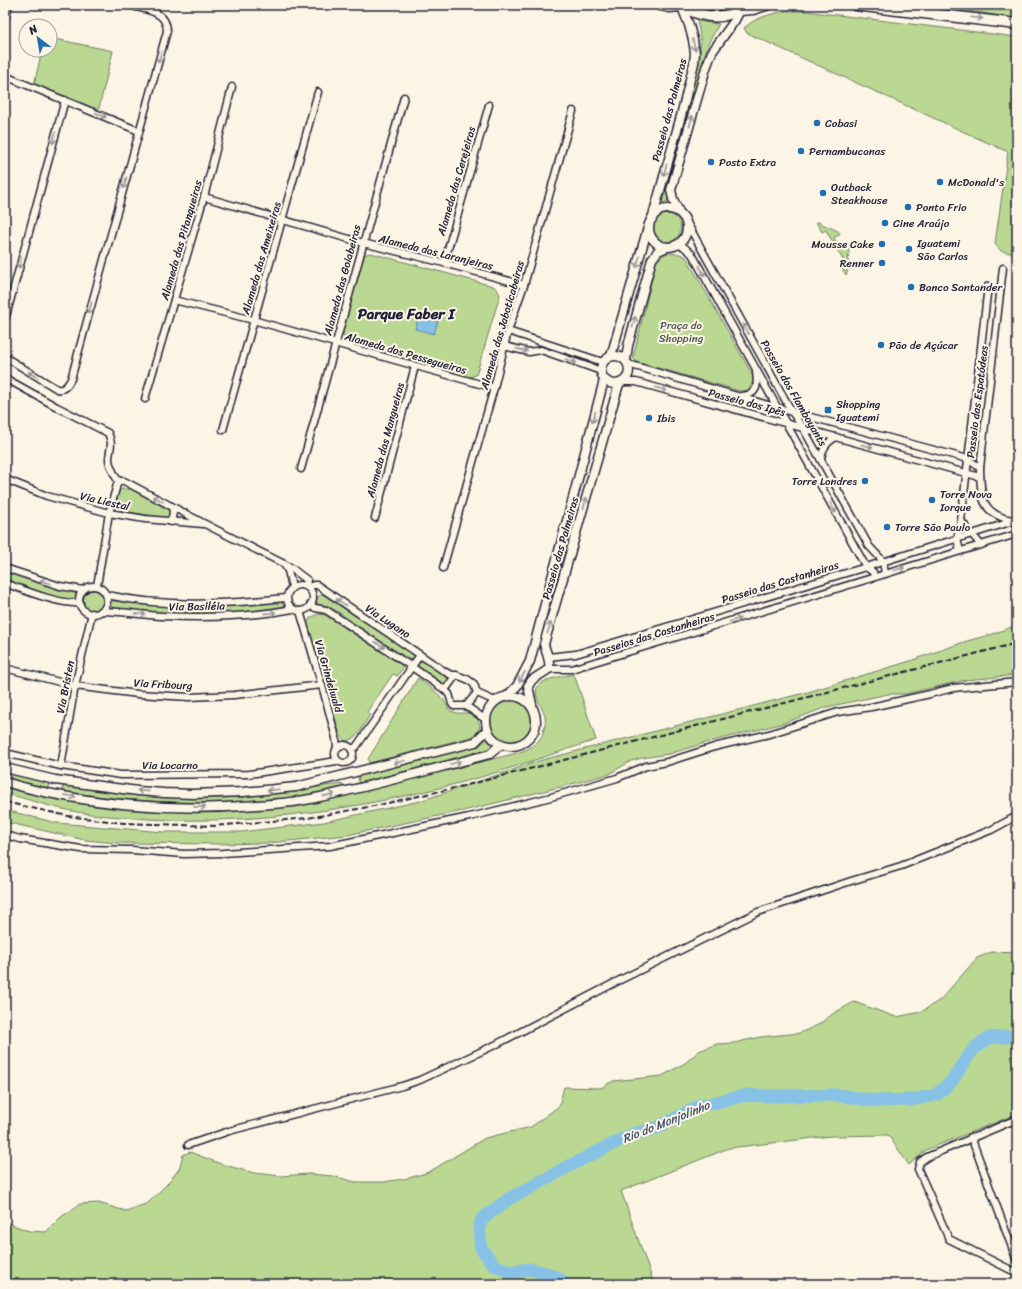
<svg xmlns="http://www.w3.org/2000/svg" width="1022" height="1289" font-family="Sriracha,sans-serif">
<rect width="100%" height="100%" fill="#fcf5e5"/>
<filter id="ink" filterUnits="userSpaceOnUse"><feTurbulence type="fractalNoise" baseFrequency=".025" numOctaves="2"/><feDisplacementMap in="SourceGraphic" scale="8" xChannelSelector="R" yChannelSelector="G"/><feConvolveMatrix kernelMatrix="1 2 1 2 8 2 1 2 1" color-interpolation-filters="sRGB"/></filter>
<g filter="url(#ink)">
<g fill="#bad891" stroke="#6e7d66">
<path d="M917 5H1017V19L983 13Z"/>
<path d="M785 11H805L1017 37V267L1015 254 1001 251 995 244 1008 152 747 33 744 28C755 18 770 14 785 11Z"/>
<path d="M697 21 719 24 709 42 704 57 667 189 668 201 658 204 699 63C701 48 701 36 697 21Z"/>
<path d="M50 38 113 51 98 112 34 85 42 50H50Z"/>
<circle cx="667" cy="228" r="14"/>
<path d="M816 222H818L838 231 840 234 834 238 841 249 846 246 849 251 847 274 846 275 840 265 844 262 826 230 822 232Z"/>
<path d="M371 253 493 286 497 289 500 295 476 375 469 377 353 345C346 343 343 338 343 331L364 256 366 254Z"/>
<path d="M668 253 680 254 686 257 752 374 754 379 749 390 740 391 637 362 633 358 656 262 663 255Z"/>
<path d="M122 489H131L169 510 171 512 170 516 167 518 122 511C114 504 114 496 122 489Z"/>
<path d="M5 571 75 593 77 595V598L75 600H69L34 592 5 581Z"/>
<circle cx="94" cy="601" r="11"/>
<path d="M322 594 415 655 416 656 414 659 411 660 407 658C383 643 360 628 337 611 334 610 331 608 329 606 323 604 314 607 317 598Z"/>
<path d="M112 601 163 605 282 601 284 609C227 616 173 615 116 609L112 607 110 604V602Z"/>
<path d="M318 614 325 615 402 665 403 668 397 676 393 674 367 712 370 715C364 724 357 741 345 741L340 735 307 624 310 618Z"/>
<path d="M1017 625V675L966 680 905 694H888L827 707 784 723 705 743 669 754 642 758 631 761 609 774 564 786 467 810 347 835 269 843 216 844 117 843 85 840 5 822V810L57 823 163 832H241L324 822 420 801 542 760 808 692 907 662 967 641 993 634Z"/>
<path d="M421 659 448 677 449 680 447 684H444L418 666 416 664Z"/>
<path d="M574 674 596 740C552 754 508 770 463 782 360 809 254 825 148 819 123 817 97 816 72 811 50 807 27 799 5 793V785L110 805 298 804 336 798 513 754C527 750 541 745 544 729 545 725 546 720 545 716 543 708 531 693 539 685 546 678 564 676 574 674Z"/>
<path d="M418 678C426 684 435 690 442 698 446 702 447 710 453 712 466 716 475 706 480 727L475 736 369 763 368 759Z"/>
<circle cx="511" cy="721" r="22"/>
<path d="M486 740H488L492 745V747L480 753 359 783 358 776 479 746Z"/>
<path d="M5 772 46 782 49 783 50 786 46 788 5 778Z"/>
<path d="M338 784 343 785 344 787 343 789C316 794 289 799 262 801 196 806 130 801 65 792L63 791 62 788 66 786C124 793 183 801 242 797 274 794 306 789 338 784Z"/>
<path d="M992 952 1017 953V1114L926 1150 909 1165 888 1135 831 1136 729 1148 621 1191 654 1284H5V1222L29 1231 46 1232 61 1217 80 1204 98 1203 126 1211 148 1203 167 1184 179 1169 183 1155 190 1152 221 1164 254 1173 281 1176 309 1174 333 1176 355 1182H384L409 1178 429 1172 485 1138 531 1127 559 1106 564 1087 601 1088 613 1081 662 1076 685 1063 699 1051 717 1044 734 1043 760 1037 800 1033 818 1025 834 1013 854 1002 896 1017 921 1012 940 1000 977 958Z"/>
</g>
<path fill="#87c2e6" stroke="#5f82a2" d="M419 316 438 321 434 334 415 329Z"/>
<g fill="none" stroke-linecap="round" stroke-linejoin="round">
<path stroke="#87c2e6" stroke-width="13" d="M563 1284 561 1280 547 1273 529 1269 510 1272 494 1265 481 1248 479 1228 482 1219 510 1198 530 1188 567 1167 633 1134 657 1128 699 1106 747 1095 776 1096 837 1095 877 1101 911 1100 936 1095 952 1081 969 1055 977 1046 988 1038 1017 1036"/>
<defs>
<g id="minor">
<path d="M5 19 9 5"/>
<path d="M5 76 139 131"/>
<path d="M204 197 363 243 444 263 524 285"/>
<path d="M686 221 792 412 803 428 869 546 883 561 885 574"/>
<path d="M676 245 683 246 692 254 866 567 873 572 874 577"/>
<path d="M444 263 489 105"/>
<path d="M1003 268 980 468C981 495 980 514 1012 520"/>
<path d="M174 300 253 320 494 388"/>
<path d="M5 320 65 100"/>
<path d="M508 331 603 362"/>
<path d="M504 346 529 352 541 350 601 371"/>
<path d="M5 357 57 389C64 391 68 385 71 379L167 31C167 10 143 9 127 5"/>
<path d="M628 364 792 412 968 459 980 468"/>
<path d="M5 378 57 407 108 433C114 446 109 448 109 460 110 467 114 474 118 481"/>
<path d="M623 382H636L980 477"/>
<path d="M741 396C758 395 758 386 756 372"/>
<path d="M145 399 204 197 232 87"/>
<path d="M223 430 318 92"/>
<path d="M821 459C823 448 826 443 836 437"/>
<path d="M301 469 404 97"/>
<path d="M5 479 47 496 109 513 145 519 203 524"/>
<path d="M118 481H124L205 524 290 567 307 580 306 586"/>
<path d="M375 518 415 366"/>
<path d="M961 521 981 545"/>
<path d="M171 522 173 513 172 506"/>
<path d="M960 551 957 539 961 521 988 286"/>
<path d="M284 564 288 571 292 587"/>
<path d="M5 568 60 586 83 590"/>
<path d="M443 568 494 388 508 331 524 285 573 111"/>
<path d="M5 583C24 590 60 605 80 603"/>
<circle cx="300" cy="598" r="13"/>
<path d="M97 586 109 513 118 481"/>
<circle cx="93" cy="600" r="14"/>
<path d="M308 587 314 585H317L444 671 451 675H456"/>
<path d="M107 595C166 608 227 604 286 598"/>
<path d="M310 605 315 608 326 610 412 667 445 690"/>
<path d="M101 611C122 611 142 615 162 616 205 618 251 617 293 609"/>
<path d="M300 611 324 693 336 738 337 748"/>
<path d="M548 657 576 654 866 567 1017 520"/>
<path d="M5 668 75 686 138 694 189 697 234 695 322 685"/>
<path d="M549 669H572L578 667 1017 534"/>
<path d="M477 693 466 706H454L452 704 449 694 445 690 456 675 467 679 474 684 477 693 495 701"/>
<path d="M466 706 485 719"/>
<circle cx="344" cy="754" r="9"/>
<path d="M351 749 356 747 420 655"/>
<path d="M5 753 61 766 121 775 249 774 337 761"/>
<path d="M61 766 75 686 92 613"/>
<path d="M5 835 20 839 81 849 132 850 184 854 223 853 330 846 474 816 551 797 617 778 646 766 667 762 714 747 769 734 838 712 871 707 930 694 953 688 1017 682"/>
<path d="M1017 1119 927 1157 920 1162 918 1169 949 1239 1017 1273"/>
<path d="M971 1137 1017 1261"/>
<path d="M188 1145 229 1131 402 1086 420 1080 497 1044 622 979 758 912 851 881 901 866 991 830 1017 816"/>
</g>
<g id="tertiary">
<circle cx="668" cy="228" r="19"/>
<path d="M679 212 673 199 671 190 706 68 712 52 735 20 740 10"/>
<path d="M652 219 681 116 694 63 695 53 693 40 689 25 682 7 669 8 656 5"/>
<circle cx="615" cy="370" r="14"/>
<path d="M611 356 649 224"/>
<path d="M626 360 628 346 652 259 658 251 667 247"/>
<path d="M508 695 517 686 530 661 604 380"/>
<circle cx="511" cy="721" r="25"/>
<path d="M533 709 528 686 532 680 549 669C551 661 546 653 544 644L619 384"/>
<path d="M5 768 55 780 138 791 164 793 193 794 243 792 296 787 475 742 487 730"/>
<path d="M5 782C81 805 178 812 257 805 273 804 289 803 305 800 367 788 428 770 490 754L501 744"/>
</g>
<g id="primary">
<path d="M681 5 682 7C706 18 723 22 746 5"/>
<path d="M855 5 1017 24"/>
<path d="M740 10 753 9 766 5"/>
</g>
</defs>
<use href="#minor" stroke="#22223b" stroke-width="9"/>
<use href="#tertiary" stroke="#22223b" stroke-width="11"/>
<use href="#primary" stroke="#22223b" stroke-width="13"/>
<use href="#minor" stroke="#fcf5e5" stroke-width="6"/>
<use href="#tertiary" stroke="#fcf5e5" stroke-width="8"/>
<use href="#primary" stroke="#fcf5e5" stroke-width="10"/>
<path stroke="#22223b" stroke-width="2" stroke-dasharray="6 3" stroke-linecap="butt" d="M5 802 68 816 124 823 214 826 308 818 379 805 467 785 1017 643"/>
</g>
<defs><path id="oneway-shaft" d="M-6 0H5M1.5-3L5.5 0L1.5 3" fill="none" stroke-width="1.6" stroke-linecap="round" stroke-linejoin="round"/></defs>
<g stroke="#9a9698">
<use href="#oneway-shaft" transform="translate(977 18) rotate(7)"/>
<use href="#oneway-shaft" transform="translate(694 45) rotate(79)"/>
<use href="#oneway-shaft" transform="translate(160 57) rotate(106)"/>
<use href="#oneway-shaft" transform="translate(101 115) rotate(23)"/>
<use href="#oneway-shaft" transform="translate(691 121) rotate(-75)"/>
<use href="#oneway-shaft" transform="translate(54 138) rotate(105)"/>
<use href="#oneway-shaft" transform="translate(665 170) rotate(106)"/>
<use href="#oneway-shaft" transform="translate(125 183) rotate(105)"/>
<use href="#oneway-shaft" transform="translate(638 262) rotate(106)"/>
<use href="#oneway-shaft" transform="translate(20 263) rotate(105)"/>
<use href="#oneway-shaft" transform="translate(702 271) rotate(61)"/>
<use href="#oneway-shaft" transform="translate(90 308) rotate(105)"/>
<use href="#oneway-shaft" transform="translate(634 322) rotate(-75)"/>
<use href="#oneway-shaft" transform="translate(746 329) rotate(-119)"/>
<use href="#oneway-shaft" transform="translate(522 350) rotate(13)"/>
<use href="#oneway-shaft" transform="translate(571 361) rotate(19)"/>
<use href="#oneway-shaft" transform="translate(33 375) rotate(-147)"/>
<use href="#oneway-shaft" transform="translate(661 389) rotate(15)"/>
<use href="#oneway-shaft" transform="translate(594 417) rotate(105)"/>
<use href="#oneway-shaft" transform="translate(867 446) rotate(15)"/>
<use href="#oneway-shaft" transform="translate(158 499) rotate(-153)"/>
<use href="#oneway-shaft" transform="translate(585 503) rotate(-74)"/>
<use href="#oneway-shaft" transform="translate(833 508) rotate(61)"/>
<use href="#oneway-shaft" transform="translate(899 569) rotate(-17)"/>
<use href="#oneway-shaft" transform="translate(45 582) rotate(-163)"/>
<use href="#oneway-shaft" transform="translate(341 602) rotate(-146)"/>
<use href="#oneway-shaft" transform="translate(270 613) rotate(-6)"/>
<use href="#oneway-shaft" transform="translate(140 614) rotate(5)"/>
<use href="#oneway-shaft" transform="translate(735 620) rotate(-17)"/>
<use href="#oneway-shaft" transform="translate(549 628) rotate(-74)"/>
<use href="#oneway-shaft" transform="translate(380 645) rotate(33)"/>
<use href="#oneway-shaft" transform="translate(522 677) rotate(119)"/>
<use href="#oneway-shaft" transform="translate(399 762) rotate(166)"/>
<use href="#oneway-shaft" transform="translate(455 763) rotate(-15)"/>
<use href="#oneway-shaft" transform="translate(273 790) rotate(173)"/>
<use href="#oneway-shaft" transform="translate(143 791) rotate(-174)"/>
<use href="#oneway-shaft" transform="translate(329 795) rotate(-13)"/>
<use href="#oneway-shaft" transform="translate(70 796) rotate(9)"/>
<use href="#oneway-shaft" transform="translate(200 807) rotate(1)"/>
</g>
</g>
<g fill="#1f6fb2" stroke="#fcf5e5" stroke-width="1.5">
<circle cx="817" cy="123" r="4"/>
<circle cx="801" cy="151" r="4"/>
<circle cx="711" cy="162" r="4"/>
<circle cx="940" cy="182" r="4"/>
<circle cx="823" cy="193" r="4"/>
<circle cx="908" cy="207" r="4"/>
<circle cx="885" cy="223" r="4"/>
<circle cx="882" cy="244" r="4"/>
<circle cx="909" cy="249" r="4"/>
<circle cx="882" cy="263" r="4"/>
<circle cx="911" cy="287" r="4"/>
<circle cx="881" cy="345" r="4"/>
<rect x="824" y="406" width="8" height="8" rx="2"/>
<circle cx="649" cy="418" r="4"/>
<circle cx="865" cy="481" r="4"/>
<circle cx="932" cy="500" r="4"/>
<circle cx="887" cy="527" r="4"/>
</g>
<g text-anchor="middle" stroke-width="4" stroke-linejoin="round" paint-order="stroke">
<g font-size="11" fill="#22223b" stroke="#fcf5e5">
<text transform="translate(669 110) rotate(-75)" y="4">Passeio das Palmeiras</text>
<text transform="translate(456 181) rotate(-74)" y="4">Alameda das Cerejeiras</text>
<text transform="translate(181 240) rotate(-74)" y="4">Alameda das Pitanqueiras</text>
<text transform="translate(436 252) rotate(14)" y="4">Alameda das Laranjeiras</text>
<text transform="translate(261 258) rotate(-74)" y="4">Alameda das Ameixeiras</text>
<text transform="translate(342 280) rotate(-75)" y="4">Alameda das Goiabeiras</text>
<text transform="translate(502 325) rotate(-74)" y="4">Alameda das Jaboticabeiras</text>
<text transform="translate(406 353) rotate(16)" y="4">Alameda dos Pessegueiros</text>
<text transform="translate(794 393) rotate(60)" y="4">Passeio dos Flamboyants</text>
<text transform="translate(747 402) rotate(15)" y="4">Passeio dos Ipês</text>
<text transform="translate(977 402) rotate(-83)" y="4">Passeio das Espatódeas</text>
<text transform="translate(385 440) rotate(-75)" y="4">Alameda das Mangueiras</text>
<text transform="translate(105 501) rotate(13)" y="4">Via Liestal</text>
<text transform="translate(560 548) rotate(-74)" y="4">Passeio das Palmeiras</text>
<text transform="translate(780 582) rotate(-17)" y="4">Passeio das Castanheiras</text>
<text transform="translate(197 606) rotate(-1)" y="4">Via Basiléia</text>
<text transform="translate(388 621) rotate(34)" y="4">Via Lugano</text>
<text transform="translate(654 634) rotate(-17)" y="4">Passeios das Castanheiras</text>
<text transform="translate(329 676) rotate(74)" y="4">Via Grindelwald</text>
<text transform="translate(163 684) rotate(3)" y="4">Via Fribourg</text>
<text transform="translate(65 687) rotate(-79)" y="4">Via Bristen</text>
<text x="170" y="769">Via Locarno</text>
</g>
<g font-size="11" fill="#22223b" stroke="#fcf5e5" text-anchor="start">
<text x="825" y="127">Cobasi</text>
<text x="809" y="155">Pernambucanas</text>
<text x="719" y="166">Posto Extra</text>
<text x="948" y="186">McDonald's</text>
<text x="831" y="191">Outback<tspan x="831" dy="13">Steakhouse</tspan></text>
<text x="916" y="211">Ponto Frio</text>
<text x="893" y="227">Cine Araújo</text>
<text x="917" y="247">Iguatemi<tspan x="917" dy="13">São Carlos</tspan></text>
<text x="874" y="248" text-anchor="end">Mousse Cake</text>
<text x="874" y="267" text-anchor="end">Renner</text>
<text x="919" y="291">Banco Santander</text>
<text x="889" y="349">Pão de Açúcar</text>
<text x="836" y="408">Shopping<tspan x="836" dy="13">Iguatemi</tspan></text>
<text x="657" y="422">Ibis</text>
<text x="857" y="485" text-anchor="end">Torre Londres</text>
<text x="940" y="498">Torre Nova<tspan x="940" dy="13">Iorque</tspan></text>
<text x="895" y="531">Torre São Paulo</text>
</g>
<g font-size="11" fill="#505955" stroke="#fcf5e5">
<text x="681" y="329">Praça do<tspan x="681" dy="13">Shopping</tspan></text>
</g>
<g font-size="12" font-style="italic" fill="#40526e" stroke="#fcf5e5">
<text transform="translate(666 1122) rotate(-22)" y="4">Rio do Monjolinho</text>
</g>
<g font-size="15" font-weight="bold" fill="#22223b" stroke="#fcf5e5">
<text x="406" y="319">Parque Faber I</text>
</g>
</g>
<rect width="1022" height="1289" fill="none" stroke="#fcf5e5" stroke-width="20"/>
<rect x="10" y="10" width="1002" height="1269" fill="none" stroke="#22223b" stroke-width="1.5" filter="url(#ink)"/>
<g transform="translate(38 38) rotate(329)"><circle r="19" fill="#fcf5e5" stroke="#a5a1a1"/>
<path d="M0-3L7 15L0 10L-7 15Z" fill="#1f6fb2"/>
<text y="-6" font-size="11" font-weight="bold" text-anchor="middle" fill="#22223b">N</text>
</g>
</svg>
